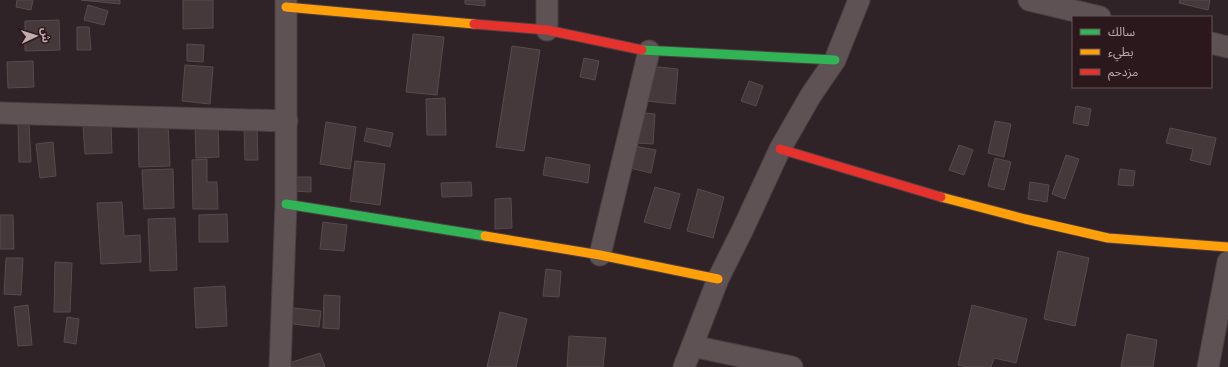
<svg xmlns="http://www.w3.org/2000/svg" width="1228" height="367" font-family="Raleway,'Noto Sans Arabic',sans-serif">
<rect width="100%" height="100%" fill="#302327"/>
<g fill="#45393c" stroke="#584a4e">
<path d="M17 0H33L31 10 16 7Z"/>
<path d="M81 0H120V4Z"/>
<path d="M183 0H213V28L183 29Z"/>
<path d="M465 0H485V6L465 4Z"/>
<path d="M1180 0H1210L1208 10 1179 3Z"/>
<path d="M88 5 108 11 104 25 84 20Z"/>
<path d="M59 20 60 50 25 51V21Z"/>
<path d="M77 27H89L91 50H77Z"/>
<path d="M413 34 444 37 437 95 406 92Z"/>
<path d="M187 44 204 45 203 62 187 61Z"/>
<path d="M512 46 540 50 524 151 496 147Z"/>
<path d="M584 58 599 61 595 80 580 77Z"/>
<path d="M33 61 34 87 8 88 7 62Z"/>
<path d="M185 65 213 67 210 104 182 101Z"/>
<path d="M649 66 678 69 675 104 646 101Z"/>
<path d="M749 81 763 86 756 106 741 101Z"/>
<path d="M445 98 446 135H427L426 99Z"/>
<path d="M1076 106 1091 109 1088 126 1073 123Z"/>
<path d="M636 112 655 114 653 144 635 143Z"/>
<path d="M995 121 1011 124 1004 157 988 153Z"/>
<path d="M326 122 356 127 350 169 320 164Z"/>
<path d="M18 123H29L31 162H19Z"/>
<path d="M168 123 170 166 139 167 138 124Z"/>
<path d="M111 124 112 153 85 154 83 125Z"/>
<path d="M218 126 219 157 196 158 195 127Z"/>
<path d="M244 128H257L258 160H245Z"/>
<path d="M367 128 393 133 390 147 364 141Z"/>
<path d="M1170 128 1216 138 1210 165 1190 160 1193 149 1166 143Z"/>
<path d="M53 142 56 176 40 178 36 144Z"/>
<path d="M959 145 973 150 964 175 949 170Z"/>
<path d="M634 146 656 150 651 173 630 168Z"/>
<path d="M1066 155 1079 159 1065 199 1052 194Z"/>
<path d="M546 157 590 165 588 183 543 175Z"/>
<path d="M995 158 1011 162 1004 190 988 186Z"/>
<path d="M207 159V182H217L218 209H193L192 160Z"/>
<path d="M355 161 385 164 380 205 350 201Z"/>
<path d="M173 169 174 208 144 209 142 170Z"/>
<path d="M1120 169 1135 171 1133 186 1118 185Z"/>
<path d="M293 177H311V192L292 191Z"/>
<path d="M471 182 472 196 442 197 441 183Z"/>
<path d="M1030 182 1049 185 1047 202 1028 199Z"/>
<path d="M655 187 680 194 670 229 644 222Z"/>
<path d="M698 189 724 197 713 238 687 231Z"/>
<path d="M511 198 512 228 495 229V199Z"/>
<path d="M122 202 124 236 140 235 141 262 101 264 97 203Z"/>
<path d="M227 214 228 242H199V215Z"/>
<path d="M0 215H13L14 249H0Z"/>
<path d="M175 218 177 270 150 271 148 219Z"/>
<path d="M323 222 347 225 344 251 320 249Z"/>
<path d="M1058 251 1089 258 1075 326 1044 319Z"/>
<path d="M6 258H23L21 295 4 294Z"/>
<path d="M55 262 72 263 70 312H54Z"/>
<path d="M546 269 561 271 559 297 543 296Z"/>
<path d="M225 286 227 326 196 328 194 288Z"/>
<path d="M324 295 340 296 339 329 323 328Z"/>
<path d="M28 305 32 345 18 346 14 307Z"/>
<path d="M972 305 1027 319 1016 363 994 358 991 367H967L958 365Z"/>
<path d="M285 307 321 311 319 327 284 323Z"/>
<path d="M500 312 527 319 516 367H487Z"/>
<path d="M67 317 79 319 76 344 64 342Z"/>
<path d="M1127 334 1157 340 1153 367H1121Z"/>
<path d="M569 336 606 338 603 367H567Z"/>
<path d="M320 353 325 367H284L283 365Z"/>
</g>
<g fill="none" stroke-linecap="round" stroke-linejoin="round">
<defs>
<g id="street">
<path d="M547 0V30"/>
<path d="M1029 0 1100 17"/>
<path d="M1211 43 1228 47"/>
<path d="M0 113 287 121"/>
<path d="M600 255 649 51"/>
<path d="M692 346 792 367"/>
<path d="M280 367 286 204V0"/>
<path d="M684 367 718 279 742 231 780 149 811 95 835 60 859 0"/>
<path d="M1208 367 1228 262"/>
</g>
<g id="fast">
<path d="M642 50 835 60"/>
<path d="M286 204 485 236"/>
</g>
<g id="slow">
<path d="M286 7 474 24"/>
<path d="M941 197 1025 219 1108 238 1228 247"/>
<path d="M485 236 600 255 718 279"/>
</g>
<g id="jam">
<path d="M474 24 547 30 642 50"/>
<path d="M780 149 941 197"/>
</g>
</defs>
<use href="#street" stroke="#493f42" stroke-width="23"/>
<use href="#fast" stroke="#4d4044" stroke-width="11"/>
<use href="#slow" stroke="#4d4044" stroke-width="11"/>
<use href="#jam" stroke="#4d4044" stroke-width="11"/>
<use href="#street" stroke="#5f5255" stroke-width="21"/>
<use href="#fast" stroke="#30b455" stroke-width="9"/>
<use href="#slow" stroke="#ff9f0a" stroke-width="9"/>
<use href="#jam" stroke="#e5322d" stroke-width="9"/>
</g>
<rect x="1072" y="16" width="140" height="72" fill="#2a181c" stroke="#675357"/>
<rect x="1080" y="29" width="20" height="6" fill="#30b455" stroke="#675357"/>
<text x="1108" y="36" font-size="12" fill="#c3abb0">سالك</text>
<rect x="1080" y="49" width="20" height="6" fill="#ff9f0a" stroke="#675357"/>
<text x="1108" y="56" font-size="12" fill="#c3abb0">بطيء</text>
<rect x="1080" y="69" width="20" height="6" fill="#e5322d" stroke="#675357"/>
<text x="1108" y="76" font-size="12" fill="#c3abb0">مزدحم</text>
<g transform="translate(36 36) rotate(86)" stroke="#2a181c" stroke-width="3" paint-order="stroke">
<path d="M0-3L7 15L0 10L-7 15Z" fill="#c3abb0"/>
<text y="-6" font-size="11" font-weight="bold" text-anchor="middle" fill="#c3abb0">ش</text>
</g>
</svg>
